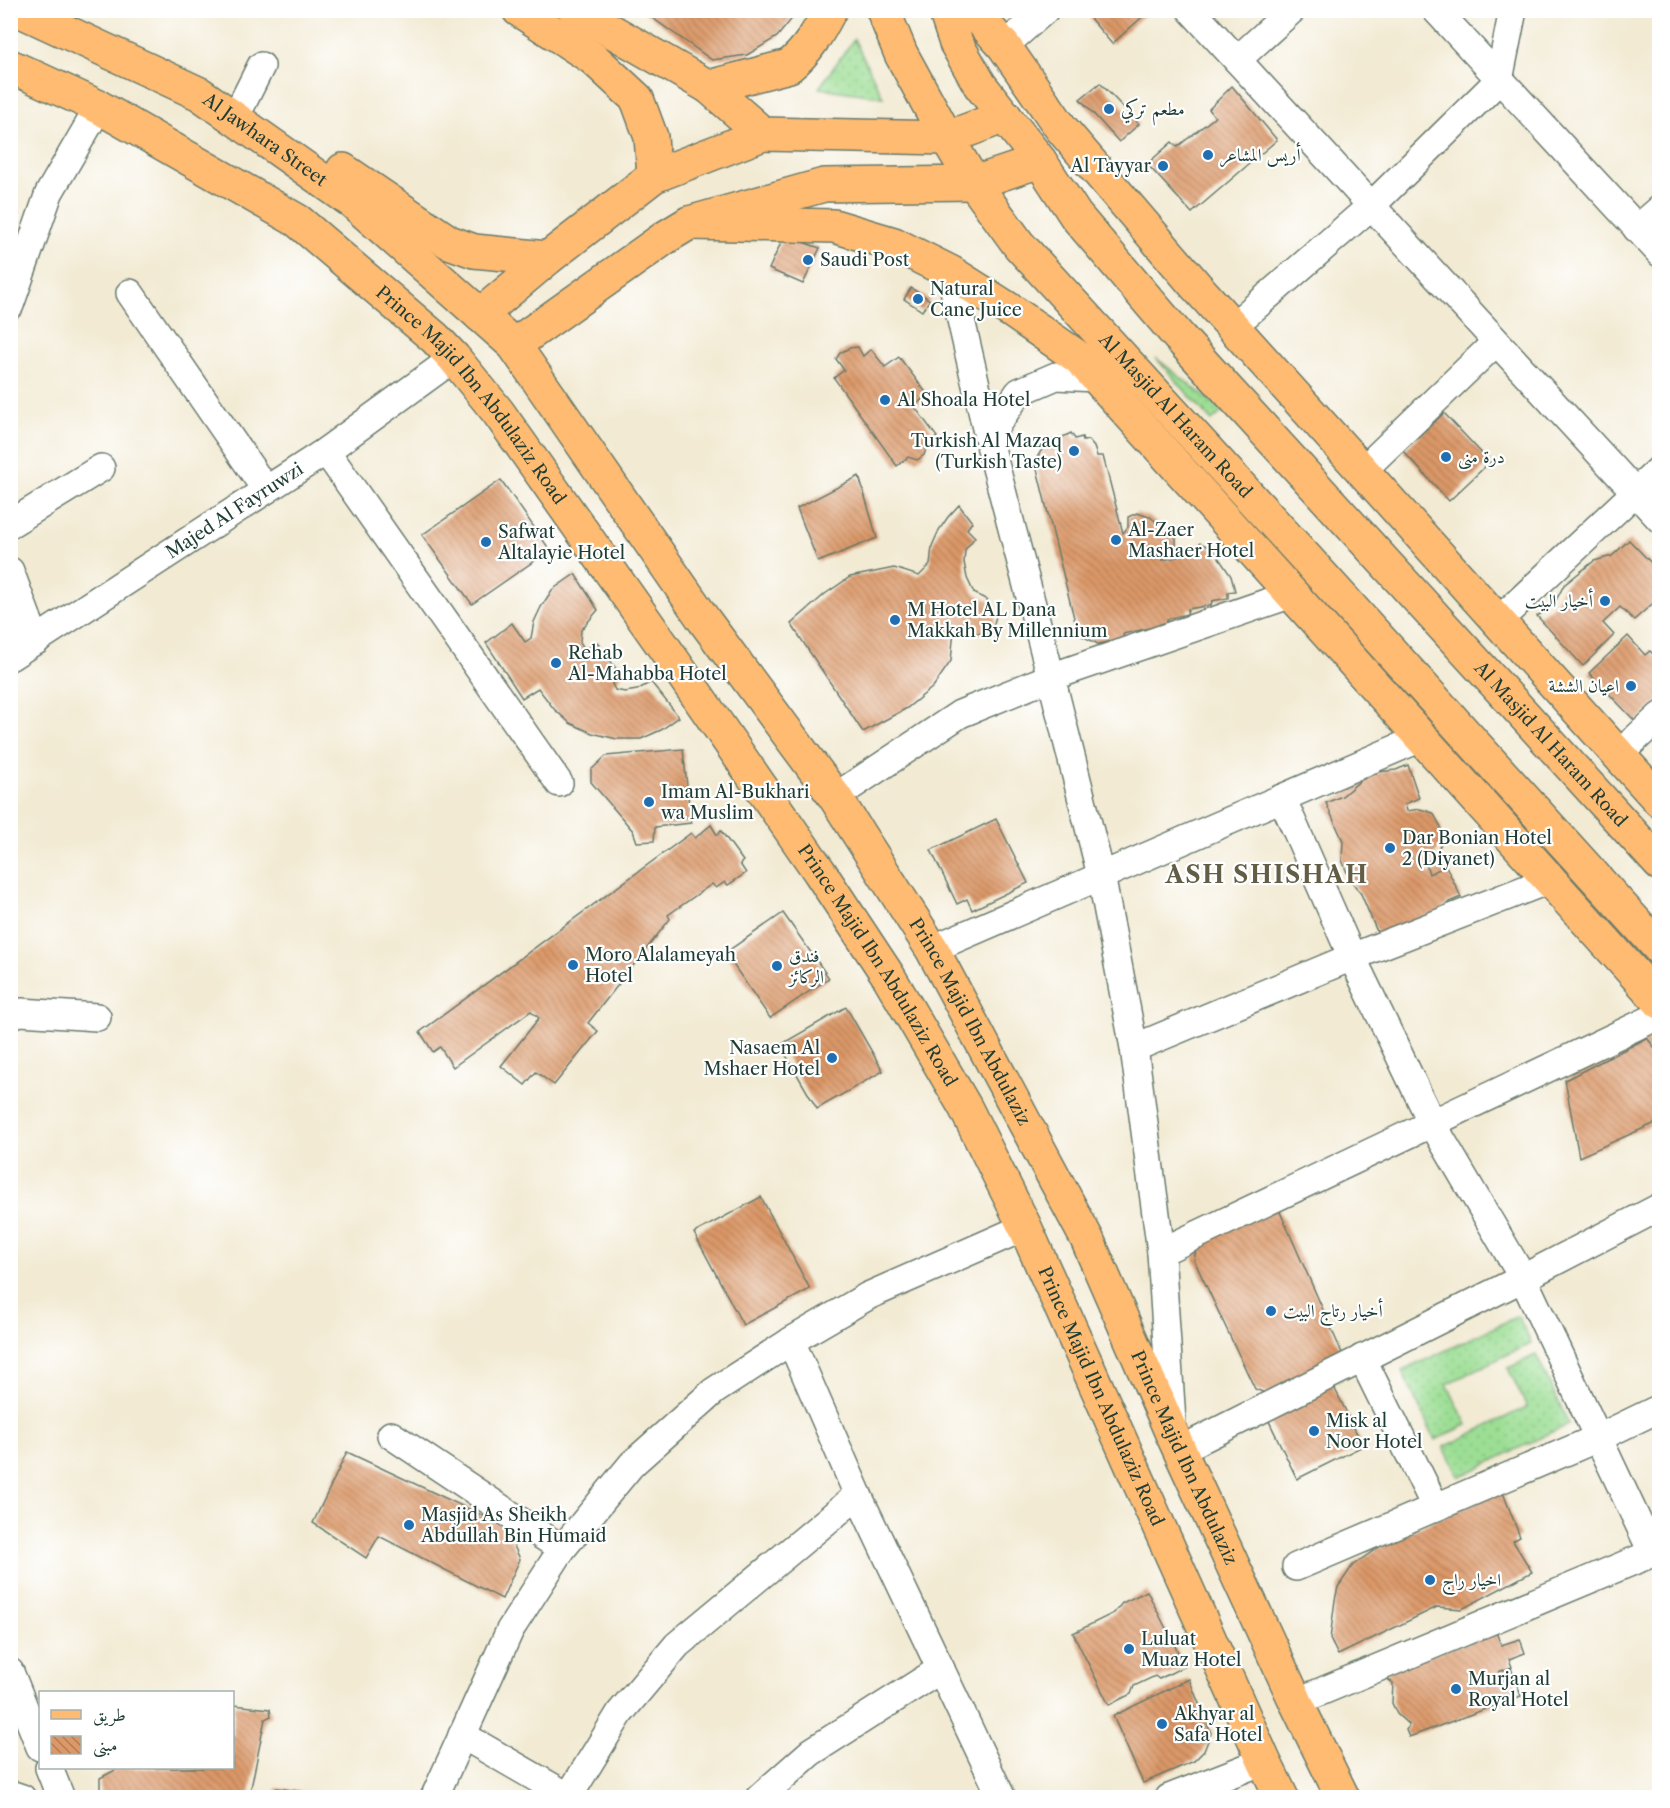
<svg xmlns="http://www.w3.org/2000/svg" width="1670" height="1808" font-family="'Libre Caslon Text',Amiri,serif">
<defs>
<pattern id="grass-dots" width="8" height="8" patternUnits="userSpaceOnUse" patternTransform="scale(1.5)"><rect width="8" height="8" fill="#9cde94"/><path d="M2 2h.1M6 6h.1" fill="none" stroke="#86bf80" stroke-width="1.8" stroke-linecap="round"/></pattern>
<pattern id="building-back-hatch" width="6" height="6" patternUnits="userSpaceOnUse" patternTransform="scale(1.5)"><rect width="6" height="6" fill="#dc9867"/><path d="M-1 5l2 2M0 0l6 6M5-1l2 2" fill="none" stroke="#b27d56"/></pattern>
</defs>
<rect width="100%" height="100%" fill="#fff"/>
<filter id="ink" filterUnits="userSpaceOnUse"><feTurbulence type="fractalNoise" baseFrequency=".0167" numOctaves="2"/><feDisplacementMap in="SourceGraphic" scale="12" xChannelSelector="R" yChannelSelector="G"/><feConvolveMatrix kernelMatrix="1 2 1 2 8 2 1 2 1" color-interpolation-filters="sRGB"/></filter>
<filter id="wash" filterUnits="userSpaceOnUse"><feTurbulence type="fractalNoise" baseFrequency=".008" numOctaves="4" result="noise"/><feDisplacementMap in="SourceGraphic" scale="24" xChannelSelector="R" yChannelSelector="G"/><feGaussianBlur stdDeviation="1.35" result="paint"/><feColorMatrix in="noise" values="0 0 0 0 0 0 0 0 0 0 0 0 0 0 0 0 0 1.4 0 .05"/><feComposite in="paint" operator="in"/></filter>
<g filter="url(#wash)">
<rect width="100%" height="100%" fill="#f2ead3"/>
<g fill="url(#grass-dots)" stroke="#5e8e64" stroke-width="1.5">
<path d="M854 39 883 97 819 88Z"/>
<path d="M1156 358 1223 411 1212 421Z"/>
<path d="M1518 1316 1531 1343 1447 1384 1467 1425 1435 1440 1402 1371Z"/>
<path d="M1536 1355 1569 1424 1459 1477 1444 1447 1527 1407 1508 1368Z"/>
</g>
<g id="blocks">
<g fill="url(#building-back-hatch)">
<path d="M641 10H799L777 37 747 55 712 60Z"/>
<path d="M1083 10H1150L1112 44Z"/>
<path d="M1100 83 1139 124 1119 142 1080 99Z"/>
<path d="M1232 86 1277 140 1192 213 1147 164 1172 142 1177 147 1215 117 1209 109Z"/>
<path d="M784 236 820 248 803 284 769 269Z"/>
<path d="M911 288 930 300 922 311 904 299Z"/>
<path d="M858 347 863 356 871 349 885 367 899 357 928 395 914 406 937 437 928 443 924 455 917 460 908 457 897 466 834 378 844 370 836 359 840 353 849 348Z"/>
<path d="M1444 413 1490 462 1449 501 1403 451Z"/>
<path d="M1071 433 1075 439 1082 437 1083 441 1088 440 1094 447 1097 456H1103L1123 533 1128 527V517L1137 513 1150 517 1176 537V546L1163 560 1177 557 1181 553 1198 549 1200 543 1212 548 1231 576 1235 591 1228 592V598L1212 601 1211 605 1188 609 1187 614 1167 619V624L1123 634 1124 639 1098 644 1078 634 1035 461 1048 439 1055 441Z"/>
<path d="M859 476 877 538 818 562 797 508Z"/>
<path d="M501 480 550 550 472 604 422 535Z"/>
<path d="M959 505 972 522 967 529 975 537 965 550 964 562 967 578 974 593 989 601 991 611 996 616 991 635 954 630 951 661 933 687 907 708 863 732 791 624 825 594 850 577 894 568 919 576 930 565 932 546 939 530 948 517Z"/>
<path d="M1629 540 1660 572V597L1634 620 1620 607 1603 623 1614 635 1583 666 1537 616 1553 606 1564 585 1594 561 1612 556Z"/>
<path d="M575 574 598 610 581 630 580 642 585 650 597 642 622 677 612 684 615 690 625 692 637 690 651 682 679 717 661 730 641 739H617L592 733 570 723 554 709 538 688 522 698 486 643 512 623 525 642 531 638 534 622 541 607 552 590Z"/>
<path d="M1628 636 1645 655 1650 651 1660 661V700L1636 722 1589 673Z"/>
<path d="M683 749 691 823 655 827 654 841 637 842 633 831 591 782V770L606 756Z"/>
<path d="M1408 765 1419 798 1405 804 1407 811 1420 809 1433 813 1441 827 1442 842 1435 854 1426 864 1429 874 1446 866 1461 897 1449 902 1441 911 1378 934 1361 894 1349 878 1342 860 1343 841 1326 803 1342 796 1361 780 1378 772 1396 770Z"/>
<path d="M996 819 1028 883 972 910 967 899 957 904 931 850Z"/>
<path d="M711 825 717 835 721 831 743 861 740 864 746 873 728 885 725 882 716 888 712 884 668 915 670 919 588 1023 598 1031 554 1085 536 1072 525 1085 501 1066 539 1018 531 1011 453 1067 440 1047 433 1052 420 1032 691 833 695 838Z"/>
<path d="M783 913 829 978 770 1018 725 953Z"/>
<path d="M846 1007 883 1071 817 1109 780 1045Z"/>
<path d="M1647 1038 1660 1054V1121L1579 1157 1565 1080Z"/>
<path d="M761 1197 810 1289 743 1325 694 1233Z"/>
<path d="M1277 1205 1346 1362 1270 1395 1255 1389 1194 1260 1198 1239Z"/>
<path d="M1332 1383 1363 1446 1297 1479 1266 1415Z"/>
<path d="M347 1452 505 1526 520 1559 502 1599 379 1536 366 1558 313 1523Z"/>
<path d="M1502 1490 1520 1537 1513 1541 1532 1572 1462 1609 1437 1607 1338 1655 1330 1639 1335 1600 1338 1587 1353 1565 1385 1543Z"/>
<path d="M1147 1591 1185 1666 1159 1679 1155 1676 1134 1686 1131 1694 1109 1705 1073 1633 1114 1613 1122 1603Z"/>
<path d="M1496 1632 1501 1645 1520 1639 1525 1653 1509 1659 1512 1667 1498 1672 1511 1668 1521 1696 1409 1737 1406 1730 1409 1725 1397 1714 1392 1703 1393 1683 1387 1679 1388 1670Z"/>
<path d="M1189 1679 1211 1733 1204 1751 1194 1761 1143 1783 1113 1716Z"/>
<path d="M234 1705 270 1709 271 1716 265 1719 249 1798H103L100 1794V1778L119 1768H232Z"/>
<path d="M277 1788 333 1796V1798H272Z"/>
</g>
</g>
</g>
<g filter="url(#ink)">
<use href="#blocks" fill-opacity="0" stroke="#697a6c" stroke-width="1.5"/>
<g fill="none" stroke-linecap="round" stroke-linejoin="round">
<defs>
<g id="minor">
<path d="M1191 10 1660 519"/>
<path d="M1436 10 1660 253"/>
<path d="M1004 46 1045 10"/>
<path d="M1237 60 1292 10"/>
<path d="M235 118 261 66"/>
<path d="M1637 229 1660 209"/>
<path d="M950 272 988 437 1051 677 1101 875 1134 1048 1161 1252 1172 1422"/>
<path d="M130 293 266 490"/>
<path d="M10 305 49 193 99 107"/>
<path d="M1232 327 1371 206 1499 80 1513 10"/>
<path d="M988 437 1019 392 1056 376 1096 378"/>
<path d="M326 451 559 783"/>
<path d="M1362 471 1496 342"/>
<path d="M10 524 101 468"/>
<path d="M10 571 36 641"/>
<path d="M1498 621 1660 469"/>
<path id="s1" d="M10 657 326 451 454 358"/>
<path d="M1619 754 1660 716"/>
<path d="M835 797 960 714 1051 677 1292 594"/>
<path d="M1282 798 1352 957 1432 1123 1523 1278 1652 1552"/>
<path d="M932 949 1421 738"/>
<path d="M10 1015 21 1012 97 1017"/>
<path d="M1134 1048 1352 957 1549 880"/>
<path d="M1161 1252 1660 1015"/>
<path d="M791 1341 858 1495 1002 1798"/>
<path d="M1362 1358 1435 1506"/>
<path d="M391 1435 562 1549"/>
<path d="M1180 1450 1523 1278 1660 1207"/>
<path d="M1296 1567 1598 1438 1660 1408"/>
<path d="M10 1672 40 1747"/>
<path d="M1296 1702 1660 1550"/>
<path d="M462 1735 571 1798"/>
<path d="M49 1768 61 1798"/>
<path d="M10 1794 22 1798"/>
<path d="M569 1796 620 1713 677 1645 858 1495"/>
<path d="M434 1798 510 1630 562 1549 632 1464 714 1391 791 1341 868 1296 1025 1227"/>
<path d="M759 1798 811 1752 941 1669"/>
<path d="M1169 1798 1264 1761"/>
</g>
<g id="major">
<path id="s2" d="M19 10 200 94 353 202 514 345 704 620 835 797 932 949 1087 1239 1173 1436 1296 1702 1343 1798"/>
<path d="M519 10 594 59 637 99 651 137 654 176"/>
<path d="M575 10 709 87 763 134"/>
<path id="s3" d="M883 10 901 54 947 138 974 183 1019 245 1305 557 1660 949"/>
<path id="s4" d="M945 10 956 43 980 85 1040 161 1076 216 1179 337 1660 864"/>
<path d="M972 10 1004 46 1061 128 1196 286 1660 801"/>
<path id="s5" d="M10 66 99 107 298 221 435 338 454 358 498 412 663 646 819 871 889 977 965 1107 1025 1227 1264 1761 1282 1798"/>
<path d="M709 87 789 66C808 51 819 31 830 10"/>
<path d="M343 170 449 242 474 251 548 258"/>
<path d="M689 223 834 226 894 244 950 272 1013 312 1079 358 1660 1002"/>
<path d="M480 315 548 258 654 176 763 134 947 138 1005 116"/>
<path d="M514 345 666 237 689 223 824 185 974 183 1040 161"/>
</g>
</defs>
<use href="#minor" stroke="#697a6c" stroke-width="30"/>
<use href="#major" stroke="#697a6c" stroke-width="36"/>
<use href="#minor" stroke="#fff" stroke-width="27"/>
<use href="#major" stroke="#ffbb71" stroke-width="33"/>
</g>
</g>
<g fill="#1f6fb2" stroke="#fff" stroke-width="2">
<circle cx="1109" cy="109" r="6"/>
<circle cx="1208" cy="155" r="6"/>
<circle cx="1163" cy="166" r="6"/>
<circle cx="808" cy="260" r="6"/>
<circle cx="918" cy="299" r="6"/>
<circle cx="885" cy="400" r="6"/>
<circle cx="1074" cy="451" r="6"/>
<circle cx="1446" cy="457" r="6"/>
<circle cx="1116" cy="540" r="6"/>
<circle cx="486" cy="542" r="6"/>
<circle cx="1605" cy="601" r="6"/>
<circle cx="895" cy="620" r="6"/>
<circle cx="556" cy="663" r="6"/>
<circle cx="1631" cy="686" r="6"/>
<circle cx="649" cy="802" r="6"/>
<circle cx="1390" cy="848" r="6"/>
<circle cx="573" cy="965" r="6"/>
<circle cx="777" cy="966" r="6"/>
<circle cx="832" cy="1058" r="6"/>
<circle cx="1271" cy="1311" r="6"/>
<circle cx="1314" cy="1431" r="6"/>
<circle cx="409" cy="1525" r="6"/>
<circle cx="1430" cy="1580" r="6"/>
<circle cx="1129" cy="1649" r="6"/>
<circle cx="1456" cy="1689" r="6"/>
<circle cx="1162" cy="1724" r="6"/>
</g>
<g text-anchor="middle" stroke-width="4.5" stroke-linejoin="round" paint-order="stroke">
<g font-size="18" fill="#1f3d34" stroke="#fff" text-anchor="start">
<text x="1121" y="115">مطعم تركي</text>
<text x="1220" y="161">أريس المشاعر</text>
<text x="1151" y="172" text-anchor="end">Al Tayyar</text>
<text x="820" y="266">Saudi Post</text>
<text x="930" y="295">Natural<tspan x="930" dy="21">Cane Juice</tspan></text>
<text x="897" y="406">Al Shoala Hotel</text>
<text x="1062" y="447" text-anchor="end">Turkish Al Mazaq<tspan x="1062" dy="21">(Turkish Taste)</tspan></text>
<text x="1458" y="463">درة منى</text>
<text x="1128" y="536">Al-Zaer<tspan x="1128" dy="21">Mashaer Hotel</tspan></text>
<text x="498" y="538">Safwat<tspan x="498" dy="21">Altalayie Hotel</tspan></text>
<text x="1593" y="607" text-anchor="end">أخيار البيت</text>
<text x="907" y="616">M Hotel AL Dana<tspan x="907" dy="21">Makkah By Millennium</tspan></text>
<text x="568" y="659">Rehab<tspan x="568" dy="21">Al-Mahabba Hotel</tspan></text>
<text x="1619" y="692" text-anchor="end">اعيان الششة</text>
<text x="661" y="798">Imam Al-Bukhari<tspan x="661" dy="21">wa Muslim</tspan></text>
<text x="1402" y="844">Dar Bonian Hotel<tspan x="1402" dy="21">2 (Diyanet)</tspan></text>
<text x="585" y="961">Moro Alalameyah<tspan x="585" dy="21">Hotel</tspan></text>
<text x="789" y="962">فندق<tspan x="789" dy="21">الركائز</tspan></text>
<text x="820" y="1054" text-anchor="end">Nasaem Al<tspan x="820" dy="21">Mshaer Hotel</tspan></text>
<text x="1283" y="1317">أخيار رتاج البيت</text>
<text x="1326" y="1427">Misk al<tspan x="1326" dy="21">Noor Hotel</tspan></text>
<text x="421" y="1521">Masjid As Sheikh<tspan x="421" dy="21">Abdullah Bin Humaid</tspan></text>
<text x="1442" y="1586">اخيار راج</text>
<text x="1141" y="1645">Luluat<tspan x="1141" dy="21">Muaz Hotel</tspan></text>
<text x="1468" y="1685">Murjan al<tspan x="1468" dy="21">Royal Hotel</tspan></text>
<text x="1174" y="1720">Akhyar al<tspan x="1174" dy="21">Safa Hotel</tspan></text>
</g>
<g font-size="18" fill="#1f3d34" stroke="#fff">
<text dy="6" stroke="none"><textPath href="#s2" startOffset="279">Al Jawhara Street</textPath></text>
<text dy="6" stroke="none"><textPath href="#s5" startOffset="574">Prince Majid Ibn Abdulaziz Road</textPath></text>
<text dy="6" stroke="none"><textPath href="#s3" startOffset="504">Al Masjid Al Haram Road</textPath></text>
<text dy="6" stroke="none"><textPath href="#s1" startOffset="268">Majed Al Fayruwzi</textPath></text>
<text dy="6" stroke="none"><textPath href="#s4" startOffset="956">Al Masjid Al Haram Road</textPath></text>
<text dy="6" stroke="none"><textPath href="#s5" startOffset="1276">Prince Majid Ibn Abdulaziz Road</textPath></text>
<text dy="6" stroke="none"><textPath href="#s2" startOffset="1419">Prince Majid Ibn Abdulaziz</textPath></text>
<text dy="6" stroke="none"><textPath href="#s5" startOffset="1762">Prince Majid Ibn Abdulaziz Road</textPath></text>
<text dy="6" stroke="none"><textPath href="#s2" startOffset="1905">Prince Majid Ibn Abdulaziz</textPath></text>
</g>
<g font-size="24" font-weight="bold" letter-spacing="1.5" fill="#615d46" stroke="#fff">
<text x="1267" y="883">ASH SHISHAH</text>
</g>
</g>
<rect width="1670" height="1808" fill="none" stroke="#fff" stroke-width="36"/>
<rect x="39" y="1691" width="195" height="78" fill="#ffffff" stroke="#a5b1ae" stroke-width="1.5"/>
<rect x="51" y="1710" width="30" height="9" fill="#ffbb71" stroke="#a5b1ae" stroke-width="1.5"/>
<text x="93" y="1721" font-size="18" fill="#1f3d34">طريق</text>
<rect x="51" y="1736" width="30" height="18" fill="url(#building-back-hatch)" stroke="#a5b1ae" stroke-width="1.5"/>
<text x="93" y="1751" font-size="18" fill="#1f3d34">مبنى</text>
</svg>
